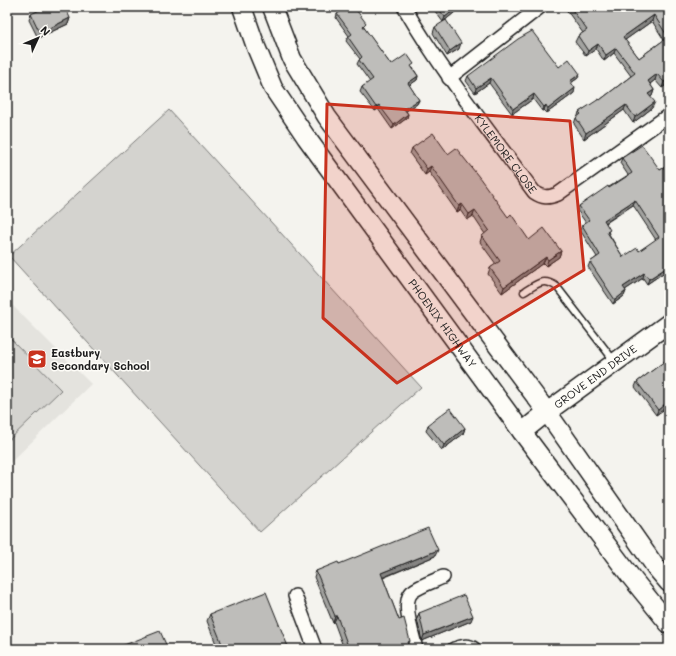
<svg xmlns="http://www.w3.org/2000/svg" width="676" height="656" font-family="Mali,sans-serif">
<rect width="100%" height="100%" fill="#f4f3ee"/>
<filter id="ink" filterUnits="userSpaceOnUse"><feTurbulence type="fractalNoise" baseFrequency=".025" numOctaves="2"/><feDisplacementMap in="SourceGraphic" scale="8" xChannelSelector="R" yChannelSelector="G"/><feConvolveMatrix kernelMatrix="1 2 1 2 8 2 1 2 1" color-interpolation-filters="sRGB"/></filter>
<g filter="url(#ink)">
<path fill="#e4e3de" d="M7 300 91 384 7 466Z"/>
<g fill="#d4d3cf" stroke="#787876">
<path d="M169 110 421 387 260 532 9 256Z"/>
<path d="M7 335 61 390 7 442Z"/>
</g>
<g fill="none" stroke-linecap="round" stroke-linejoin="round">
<defs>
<path id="lane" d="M524 292C537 284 543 277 557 287L615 362"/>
<g id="street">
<path id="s1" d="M404 7C442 72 489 131 534 192 543 198 548 198 558 194L669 115"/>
<path d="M449 78 540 7"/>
<path d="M295 596 315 649"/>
<path d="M416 649C413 636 401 602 412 592 419 586 434 581 443 577"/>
<path d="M454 649C461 647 468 644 474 649"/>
</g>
<g id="secondary">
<path id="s2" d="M242 7 256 47 273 88 306 137 522 432 631 577 669 624"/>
<path d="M272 7 292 59 327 117 547 412 657 569 669 583"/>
<path id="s3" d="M522 432 547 412 669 323"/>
</g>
</defs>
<use href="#lane" stroke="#1c1c1c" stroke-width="9"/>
<use href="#street" stroke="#1c1c1c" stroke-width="16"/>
<use href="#secondary" stroke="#1c1c1c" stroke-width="21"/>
<use href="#lane" stroke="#fdfcf7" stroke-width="6"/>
<use href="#street" stroke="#fdfcf7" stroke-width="13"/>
<use href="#secondary" stroke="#fdfcf7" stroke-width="18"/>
</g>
<g fill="#a3a3a0" stroke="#1c1c1c" fill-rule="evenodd">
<path d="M432 7H461L443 22Z"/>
<path d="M566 7H585L587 9 669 7V83L662 88 655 80 650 84 654 90 652 96 650 97 652 108 633 123 624 110 584 139 574 124 576 118 578 116 579 112 600 100 631 76 614 53 604 61 596 49 586 56 575 42 578 36 583 33 565 8ZM652 21 664 40 639 58 625 40Z"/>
<path d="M31 14 70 18 68 24 38 38 29 20Z"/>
<path d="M337 14 365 27 364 28 391 65 413 68 418 76 417 80 409 85 419 100 417 104 406 111 408 114 407 118 392 129 378 109 375 111 360 92 362 87 370 82 357 64 359 60 360 59 346 41 348 37 349 36 336 18Z"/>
<path d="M435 27 459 49 447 56 433 33Z"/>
<path d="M559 67 578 78 571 83 574 93 547 113 544 110 542 111 533 99 512 114 489 83 475 93 466 81 468 76Z"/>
<path d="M412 148 448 154 529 240 561 251 559 257 546 266 543 263 502 293 488 274 490 268 496 264 480 242 482 236 485 234 473 216 467 220 460 210 457 212 429 172 425 175 410 154Z"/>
<path d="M622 158 660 170 669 165V269L647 284 643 278 625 290 626 291 624 296 613 304 588 267 590 262 597 257 580 230 582 225 586 223 577 210 579 206 628 175 620 163ZM633 205 656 240 639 251 623 257 609 234 606 223Z"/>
<path d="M669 358V417L663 410 656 415 635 387 637 382Z"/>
<path d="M428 425 465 428 463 434 442 450 426 431Z"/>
<path d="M435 556 383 578 408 644V649H344L334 622 333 623 314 577 316 571 339 564Z"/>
<path d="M419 613 471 621 422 641 417 619Z"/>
<path d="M210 614 289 649H218L207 621Z"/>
</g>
<g fill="#858482" stroke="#1c1c1c">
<path d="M458 7H461L443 22 445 17Z"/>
<path d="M654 15 652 21 621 43 623 37Z"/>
<path d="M70 18 68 24 38 38 40 33Z"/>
<path d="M461 43 459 49 447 56 450 51Z"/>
<path d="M598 44 596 49 586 56 588 51Z"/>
<path d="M616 48 614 53 604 61 606 55Z"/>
<path d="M580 74 578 78 568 85 570 81Z"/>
<path d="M657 74 655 80 646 87 648 81Z"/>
<path d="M418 76 417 80 407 87 408 83Z"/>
<path d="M491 78 489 83 475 93 476 88Z"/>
<path d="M669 79V83L662 88 664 82Z"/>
<path d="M575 88 574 93 547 113 548 109Z"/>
<path d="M654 90 652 96 646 100 648 94Z"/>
<path d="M534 94 533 99 512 114 513 109Z"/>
<path d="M419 100 417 104 403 113 404 109Z"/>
<path d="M655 102 652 108 633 123 635 117Z"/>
<path d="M379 105 378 109 375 111 376 107Z"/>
<path d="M546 105 544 110 542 111 544 107Z"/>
<path d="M626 105 624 110 584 139 586 133Z"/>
<path d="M408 114 407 118 392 129 394 125Z"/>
<path d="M431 166 429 172 425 175 427 169Z"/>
<path d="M635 200 633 205 602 225 604 220Z"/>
<path d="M462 204 460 210 457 212 459 206Z"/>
<path d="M475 210 473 216 467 220 469 214Z"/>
<path d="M561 251 559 257 546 266 548 260Z"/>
<path d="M546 257 543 263 502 293 504 287Z"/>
<path d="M669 266V269L647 284 649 279Z"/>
<path d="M644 273 643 278 622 292 623 287Z"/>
<path d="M626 291 624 296 613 304 615 300Z"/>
<path d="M665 404 663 410 656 415 658 410Z"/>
<path d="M465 428 463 434 442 450 444 445Z"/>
<path d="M438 550 435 556 379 579 381 573Z"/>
<path d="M335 616H337L334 622 333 623Z"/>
<path d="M473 616 471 621 422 641 424 635Z"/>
<path d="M410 641 408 646H409L408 649H401L408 642Z"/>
</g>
<g fill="#bebdba" stroke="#1c1c1c" fill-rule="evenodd">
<path d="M46 7H65L70 18 40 33 31 14Z"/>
<path d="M347 7H354L366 23 363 26 391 65 407 54 414 64 411 66 418 76 408 83 419 100 404 109 408 114 394 125 379 105 376 107 362 87 373 79 359 60 362 57 348 37 352 34 337 14Z"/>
<path d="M437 7H458L445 17Z"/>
<path d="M570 7H585L587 9 591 7H669V79L664 82 657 74 648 81 654 90 648 94 655 102 635 117 626 105 586 133 576 118 581 114 579 112 599 99 600 100 635 73 616 48 606 55 598 44 588 51 578 36 587 30ZM654 15 668 37 639 58 623 37Z"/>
<path d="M446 20 461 43 450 51 435 27Z"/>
<path d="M532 31 559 67 569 59 580 74 570 81 575 88 548 109 546 105 544 107 534 94 513 109 491 78 476 88 468 76 518 39Z"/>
<path d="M433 133 448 154 456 148 479 177 508 217 511 214 529 240 544 228 561 251 548 260 546 257 504 287 490 268 500 261 482 236 489 230 475 210 469 214 462 204 459 206 431 166 427 169 412 148Z"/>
<path d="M642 145 660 170 669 165V266L649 279 644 273 623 287 626 291 615 300 590 262 600 255 582 225 589 220 579 206 608 186 609 188 632 173 622 158ZM635 200 659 237 639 251 637 248 623 257 607 232 610 230 604 220Z"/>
<path d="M669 358V409L665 404 658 410 637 382Z"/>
<path d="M450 408 465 428 444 445 428 425Z"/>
<path d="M428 528 438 550 381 573 399 620 404 618 410 641 408 642 409 646 401 649H349L337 616H335L316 571 338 562 339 564Z"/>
<path d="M266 592 289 649H224L210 614Z"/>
<path d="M464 595 473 616 424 635 419 613Z"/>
<path d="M160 631 168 649H114Z"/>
</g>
</g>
<path fill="#c8321e" fill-opacity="0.2" stroke="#c8321e" stroke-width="3" stroke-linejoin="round" d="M327 104 570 121 584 270 397 383 323 318Z"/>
<defs>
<symbol id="school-square" viewBox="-11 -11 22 22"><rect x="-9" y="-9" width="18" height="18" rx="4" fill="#c8321e" stroke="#fdfcf7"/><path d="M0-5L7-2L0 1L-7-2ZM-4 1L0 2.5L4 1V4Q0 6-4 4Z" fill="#fff"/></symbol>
</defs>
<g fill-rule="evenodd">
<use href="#school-square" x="26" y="348" width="22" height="22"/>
</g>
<g text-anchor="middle" stroke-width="3" stroke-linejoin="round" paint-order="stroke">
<g font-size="11" fill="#1c1c1c" stroke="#fdfcf7">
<text dy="4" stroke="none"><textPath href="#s1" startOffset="179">KYLEMORE CLOSE</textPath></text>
<text dy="4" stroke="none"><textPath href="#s2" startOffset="377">PHOENIX HIGHWAY</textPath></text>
<text dy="4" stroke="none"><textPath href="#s3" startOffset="92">GROVE END DRIVE</textPath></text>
</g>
<g font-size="11" font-weight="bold" fill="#1c1c1c" stroke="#fdfcf7" text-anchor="start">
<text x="51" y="357">Eastbury<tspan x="51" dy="13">Secondary School</tspan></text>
</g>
</g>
<rect width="676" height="656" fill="none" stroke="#fdfcf7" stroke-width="24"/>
<rect x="12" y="12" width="652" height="632" fill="none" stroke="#1c1c1c" stroke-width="1.5" filter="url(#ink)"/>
<g transform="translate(38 38) rotate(46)" stroke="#fdfcf7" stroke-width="3" paint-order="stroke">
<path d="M0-3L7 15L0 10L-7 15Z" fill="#1c1c1c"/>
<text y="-6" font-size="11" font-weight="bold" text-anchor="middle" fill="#1c1c1c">N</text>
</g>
</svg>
